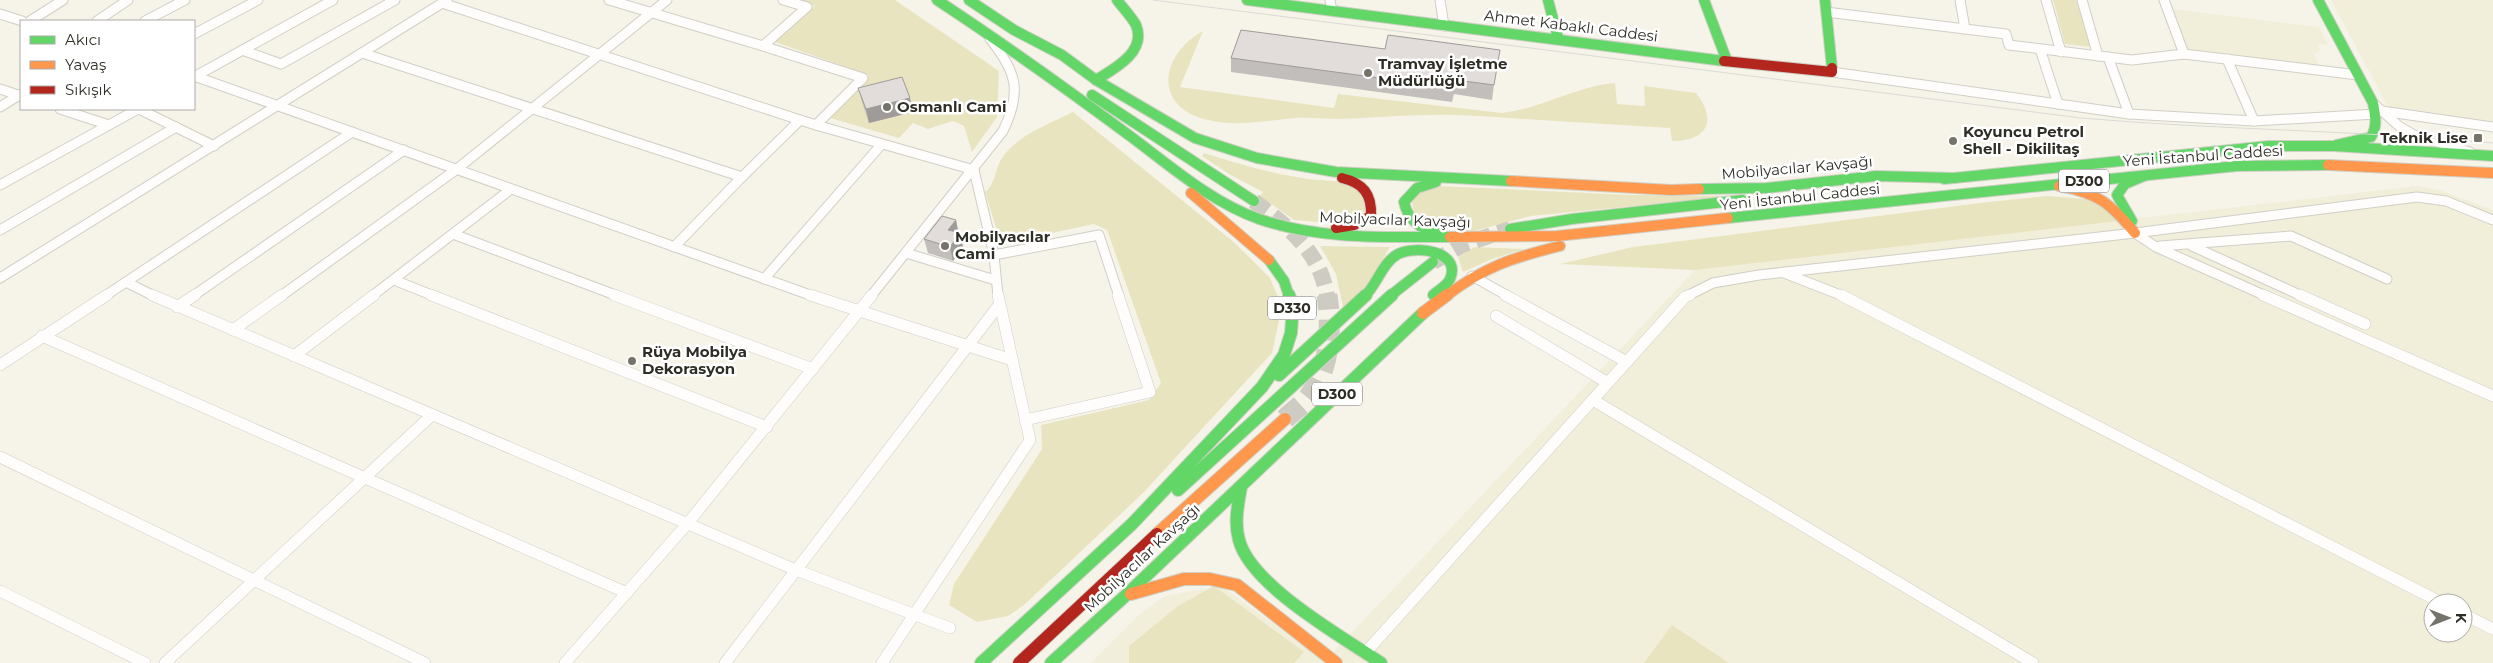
<svg xmlns="http://www.w3.org/2000/svg" width="2493" height="663" font-family="Montserrat,sans-serif">
<rect width="100%" height="100%" fill="#f6f4e9"/>
<g fill="#f1eeda" fill-rule="evenodd">
<path d="M2331 0H2493V122L2389 108Z"/>
<path d="M2172 9 2319 27 2328 45 2318 44 2320 50 2314 55 2320 66 2188 51Z"/>
<path d="M2418 186 2442 191 2493 210V663H1091L1140 614 1165 596 1221 586 1325 661 1695 270ZM2433 603H2463V633H2433Z"/>
</g>
<g fill="#e9e4c0">
<path d="M799 0H895L999 71 997 117 972 152 964 126 953 121 928 129 913 123 899 138 830 118 869 75 775 42 815 6Z"/>
<path d="M2053 0H2076L2091 47 2065 44Z"/>
<path d="M1203 31 1180 87 1334 108 1338 94 1502 113C1541 109 1576 86 1615 83L1617 104 1645 106 1644 86 1696 93C1718 121 1707 141 1672 141L1670 128C1620 125 1571 122 1522 119 1492 117 1461 114 1431 115 1401 115 1370 118 1340 119 1325 119 1310 117 1294 118 1265 121 1237 127 1208 120 1152 107 1160 55 1203 31Z"/>
<path d="M1073 112 1235 243 1270 278 1282 307 1272 353 1143 493 1024 605 1008 616 977 622 949 605 954 584 1042 449 1041 425 1149 400 1161 383 1107 230 1094 224 1001 244 985 192C996 184 995 168 1002 158 1018 134 1048 125 1073 112Z"/>
<path d="M1204 153C1238 164 1273 174 1309 179 1324 181 1339 180 1355 185L1368 206 1362 216 1342 223H1328L1294 220 1260 196 1263 192 1229 174 1202 156Z"/>
<path d="M1438 186 1631 195 1736 196 1531 216 1470 232 1433 226 1415 216 1412 203 1420 191Z"/>
<path d="M2096 195 2118 221 1695 270 1560 264 1633 247 1753 232 1980 203 2047 196 2086 199Z"/>
<path d="M1320 246 1390 247 1369 283 1343 307 1336 274Z"/>
<path d="M1475 247 1524 249 1492 259 1463 272 1458 257Z"/>
<path d="M1214 586 1304 652 1294 663H1129V646L1178 606Z"/>
<path d="M1672 625 1729 663H1644Z"/>
</g>
<g fill="none" stroke-linecap="round" stroke-linejoin="round">
<g stroke="#ceccc2" stroke-width="16" stroke-dasharray="16 8" stroke-linecap="butt">
<path d="M1254 201C1288 227 1320 251 1327 296"/>
<path d="M1433 262 1462 245 1510 229"/>
</g>
<path stroke="#ceccc2" stroke-width="21" stroke-dasharray="21 10" stroke-linecap="butt" d="M1285 419C1293 411 1304 404 1310 395 1330 367 1332 328 1327 295"/>
<defs>
<g id="street-far1">
<path d="M609 0 763 46"/>
<path d="M783 0 807 7 763 46 863 78 816 125 974 170"/>
<path d="M1330 0 1332 11"/>
<path d="M1440 0 1444 26"/>
<path d="M2046 0 2061 52"/>
<path d="M2082 0 2098 56"/>
<path d="M2164 0 2184 54"/>
<path d="M442 3 800 120"/>
<path d="M1826 12 1965 29 1960 0"/>
<path d="M0 14 22 21"/>
<path d="M30 21 63 0"/>
<path d="M97 21 128 0"/>
<path d="M145 21 185 0"/>
<path d="M1965 29 2006 34 2009 45 2132 60 2184 54 2358 75"/>
<path d="M194 34 258 0"/>
<path d="M2040 49 2058 104"/>
<path d="M242 50 281 64 395 0"/>
<path d="M362 53 742 177 674 247"/>
<path d="M2108 57 2129 114"/>
<path d="M1832 72 2129 114 2254 121 2227 59"/>
<path d="M194 76 813 296"/>
<path d="M194 77 333 0"/>
<path d="M0 89 21 96"/>
<path d="M2373 103 2400 127 2414 135 2470 152"/>
<path d="M0 107 21 94"/>
<path d="M60 109 109 125"/>
<path d="M139 109 214 146"/>
<path d="M2382 111 2493 127"/>
<path d="M2254 121 2376 114"/>
<path d="M974 170 994 255 998 296"/>
<path d="M742 177 800 120 816 125"/>
<path d="M0 185 138 109"/>
<path d="M0 230 176 127"/>
<path d="M2135 233 2156 247 2266 296"/>
<path d="M453 234 618 296"/>
<path d="M2160 246 2291 236 2387 279"/>
<path d="M2192 246 2302 296"/>
<path d="M906 253 995 280"/>
<path d="M994 255 1099 235 1119 296"/>
<path d="M1784 273 1843 296"/>
<path d="M1472 276 1508 296"/>
<path d="M0 278 447 0"/>
<path d="M764 279 881 145"/>
<path d="M394 280 434 296"/>
<path d="M126 282 352 132"/>
<path d="M105 296 126 282 154 296"/>
<path d="M193 296 404 150"/>
<path d="M281 296 457 169 667 0"/>
<path d="M372 296 511 189"/>
<path d="M871 296 1003 131C1022 92 1017 72 990 39"/>
<path d="M1687 296 1713 283 1759 275 2135 233 2417 197 2446 201 2493 220"/>
</g>
<g id="street">
<path d="M152 295 796 570 950 628"/>
<path d="M431 295 767 427"/>
<path d="M614 295 813 369"/>
<path d="M810 295 1012 360"/>
<path d="M1505 295 1627 362"/>
<path d="M1841 295 2442 603"/>
<path d="M2263 295 2493 396"/>
<path d="M2300 295 2365 324"/>
<path d="M177 307 195 295"/>
<path d="M1496 316 1608 383"/>
<path d="M233 330 282 295"/>
<path d="M42 336 627 593"/>
<path d="M294 356 374 295"/>
<path d="M0 365 107 295"/>
<path d="M1593 400 2033 663"/>
<path d="M1025 420 1150 392 1118 295"/>
<path d="M0 457 425 663"/>
<path d="M0 591 145 663"/>
<path d="M2463 614 2493 629"/>
<path d="M1366 652 1685 297 1690 295"/>
<path d="M165 663 432 415"/>
<path d="M565 663 688 523 872 295"/>
<path d="M725 663 999 305"/>
<path d="M882 663 1030 440 998 295"/>
</g>
<g id="fast-far1">
<path d="M937 0C1001 42 1064 87 1126 133 1167 163 1210 202 1259 219 1320 240 1386 237 1450 237"/>
<path d="M969 0 1014 30 1062 55 1096 80 1195 138 1257 158 1336 172 1511 181"/>
<path d="M1247 0 1724 61"/>
<path d="M1548 0 1558 38"/>
<path d="M1704 0 1727 61"/>
<path d="M1825 0 1832 68"/>
<path d="M2318 0 2373 103C2375 115 2378 126 2371 137L2336 145"/>
<path d="M1096 80C1114 69 1147 52 1136 25 1131 16 1123 8 1117 0"/>
<path d="M1092 95 1254 201"/>
<path d="M1944 179 2269 146H2334L2493 156"/>
<path d="M1436 182 1417 188 1404 202C1408 220 1419 228 1436 233"/>
<path d="M1699 189 1767 188 1876 176 1955 178"/>
<path d="M1728 218 2237 166 2328 165"/>
<path d="M2132 221 2117 195 2125 184 2144 176"/>
<path d="M1510 229 1572 219 1742 200"/>
<path d="M1269 260 1284 281 1289 296"/>
<path d="M1365 296C1377 284 1383 262 1398 254 1416 245 1462 251 1450 279 1447 286 1438 290 1433 295"/>
<path d="M1390 296 1433 262"/>
</g>
<g id="fast">
<path d="M1279 375 1366 295"/>
<path d="M1241 487C1238 504 1234 523 1239 540 1251 586 1343 637 1381 663"/>
<path d="M1178 490 1392 295"/>
<path d="M981 663 1132 524 1262 387 1284 355 1291 333 1293 306 1289 295"/>
<path d="M1051 663 1124 597 1423 313"/>
</g>
<g id="slow-far1">
<path d="M2328 165 2493 173"/>
<path d="M1511 181 1671 190 1699 189"/>
<path d="M2059 186C2098 193 2110 203 2135 233"/>
<path d="M1191 193 1269 260"/>
<path d="M1450 237 1557 236 1728 218"/>
<path d="M1446 296C1484 267 1514 257 1560 246"/>
</g>
<g id="slow">
<path d="M1423 313 1447 295"/>
<path d="M1157 534 1285 419"/>
<path d="M1131 594 1184 579H1210L1237 585 1336 663"/>
</g>
<g id="jam-far1">
<path d="M1724 61 1832 72V68"/>
<path d="M1336 228 1354 225 1371 216C1372 194 1363 183 1342 178"/>
</g>
<path id="jam" d="M1019 663 1157 534"/>
</defs>
<use href="#street-far1" stroke="#d0cfc6" stroke-width="11"/>
<use href="#street" stroke="#d0cfc6" stroke-width="12"/>
<use href="#fast-far1" stroke="#d0cfc6" stroke-width="12"/>
<use href="#fast" stroke="#d0cfc6" stroke-width="14"/>
<use href="#slow-far1" stroke="#d0cfc6" stroke-width="12"/>
<use href="#slow" stroke="#d0cfc6" stroke-width="14"/>
<use href="#jam-far1" stroke="#d0cfc6" stroke-width="12"/>
<use href="#jam" stroke="#d0cfc6" stroke-width="14"/>
<use href="#street-far1" stroke="#fefdfc" stroke-width="9"/>
<use href="#street" stroke="#fefdfc" stroke-width="11"/>
<use href="#fast-far1" stroke="#63d668" stroke-width="10"/>
<use href="#fast" stroke="#63d668" stroke-width="12"/>
<use href="#slow-far1" stroke="#ff974d" stroke-width="10"/>
<use href="#slow" stroke="#ff974d" stroke-width="12"/>
<use href="#jam-far1" stroke="#b3261e" stroke-width="10"/>
<use href="#jam" stroke="#b3261e" stroke-width="12"/>
<path stroke="#dadad6" stroke-width="1" d="M1153 0 2081 118C2218 130 2356 130 2493 143"/>
</g>
<g fill="#c2bebb">
<path d="M1241 30 1494 85 1492 100 1454 94 1452 102 1231 72V58Z"/>
<path d="M858 88 913 112 869 123 862 102Z"/>
<path d="M956 220 958 233H960L963 247 953 261 928 253 924 239Z"/>
</g>
<g fill="#9e9b99">
<path d="M910 98 913 112 869 123 866 109Z"/>
<path d="M956 220 959 235 948 230Z"/>
<path d="M960 233 963 247 953 261 950 247Z"/>
</g>
<g fill="#e2ddda" stroke="#9e9b99">
<path d="M1241 30 1385 49 1388 35 1500 50 1494 85 1456 80 1454 88 1231 58Z"/>
<path d="M902 77 910 98 866 109 858 88Z"/>
<path d="M942 216 956 220 948 230 960 233 950 247 924 239Z"/>
</g>
<g fill="#75736a" stroke="#fff" stroke-width="2">
<circle cx="1368" cy="73" r="5"/>
<circle cx="887" cy="107" r="5"/>
<rect x="2473" y="133" width="10" height="10" rx="2.5"/>
<circle cx="1953" cy="141" r="5"/>
<circle cx="945" cy="246" r="5"/>
<circle cx="632" cy="361" r="5"/>
</g>
<g text-anchor="middle" stroke-width="5" stroke-linejoin="round" paint-order="stroke">
<g fill="#fff" stroke="#6d6d67" stroke-width="1">
<rect x="2059" y="169.5" width="50" height="23" rx="4"/>
<rect x="1268" y="296.5" width="48" height="23" rx="4"/>
<rect x="1312" y="382.5" width="50" height="23" rx="4"/>
</g>
<g font-size="14" font-weight="bold" fill="#2f2e26">
<text x="2084" y="186">D300</text>
<text x="1292" y="313">D330</text>
<text x="1337" y="399">D300</text>
</g>
<g font-size="15" fill="#2f2e26" stroke="#fff">
<text transform="translate(1571 26) rotate(7)" y="5">Ahmet Kabaklı Caddesi</text>
<text transform="translate(2203 156) rotate(-4)" y="5">Yeni İstanbul Caddesi</text>
<text transform="translate(1797 168) rotate(-5)" y="5">Mobilyacılar Kavşağı</text>
<text transform="translate(1800 197) rotate(-6)" y="5">Yeni İstanbul Caddesi</text>
<text transform="translate(1395 220) rotate(2)" y="5">Mobilyacılar Kavşağı</text>
<text transform="translate(1142 558) rotate(-43)" y="5">Mobilyacılar Kavşağı</text>
</g>
<g font-size="15" font-weight="bold" fill="#2f2e26" stroke="#fff" text-anchor="start">
<text x="1378" y="69">Tramvay İşletme<tspan x="1378" dy="17">Müdürlüğü</tspan></text>
<text x="897" y="112">Osmanlı Cami</text>
<text x="1963" y="137">Koyuncu Petrol<tspan x="1963" dy="17">Shell - Dikilitaş</tspan></text>
<text x="2468" y="143" text-anchor="end">Teknik Lise</text>
<text x="955" y="242">Mobilyacılar<tspan x="955" dy="17">Cami</tspan></text>
<text x="642" y="357">Rüya Mobilya<tspan x="642" dy="17">Dekorasyon</tspan></text>
</g>
</g>
<rect x="20" y="20" width="175" height="90" fill="#ffffff" stroke="#acaba8"/>
<rect x="30" y="36" width="25" height="8" fill="#63d668" stroke="#acaba8"/>
<text x="65" y="45" font-size="15" fill="#2f2e26">Akıcı</text>
<rect x="30" y="61" width="25" height="8" fill="#ff974d" stroke="#acaba8"/>
<text x="65" y="70" font-size="15" fill="#2f2e26">Yavaş</text>
<rect x="30" y="86" width="25" height="8" fill="#b3261e" stroke="#acaba8"/>
<text x="65" y="95" font-size="15" fill="#2f2e26">Sıkışık</text>
<g transform="translate(2448 618) rotate(90)"><circle r="24" fill="#ffffff" stroke="#acaba8"/>
<path d="M0-4L9 19L0 12L-9 19Z" fill="#75736a"/>
<text y="-8" font-size="14" font-weight="bold" text-anchor="middle" fill="#2f2e26">K</text>
</g>
</svg>
